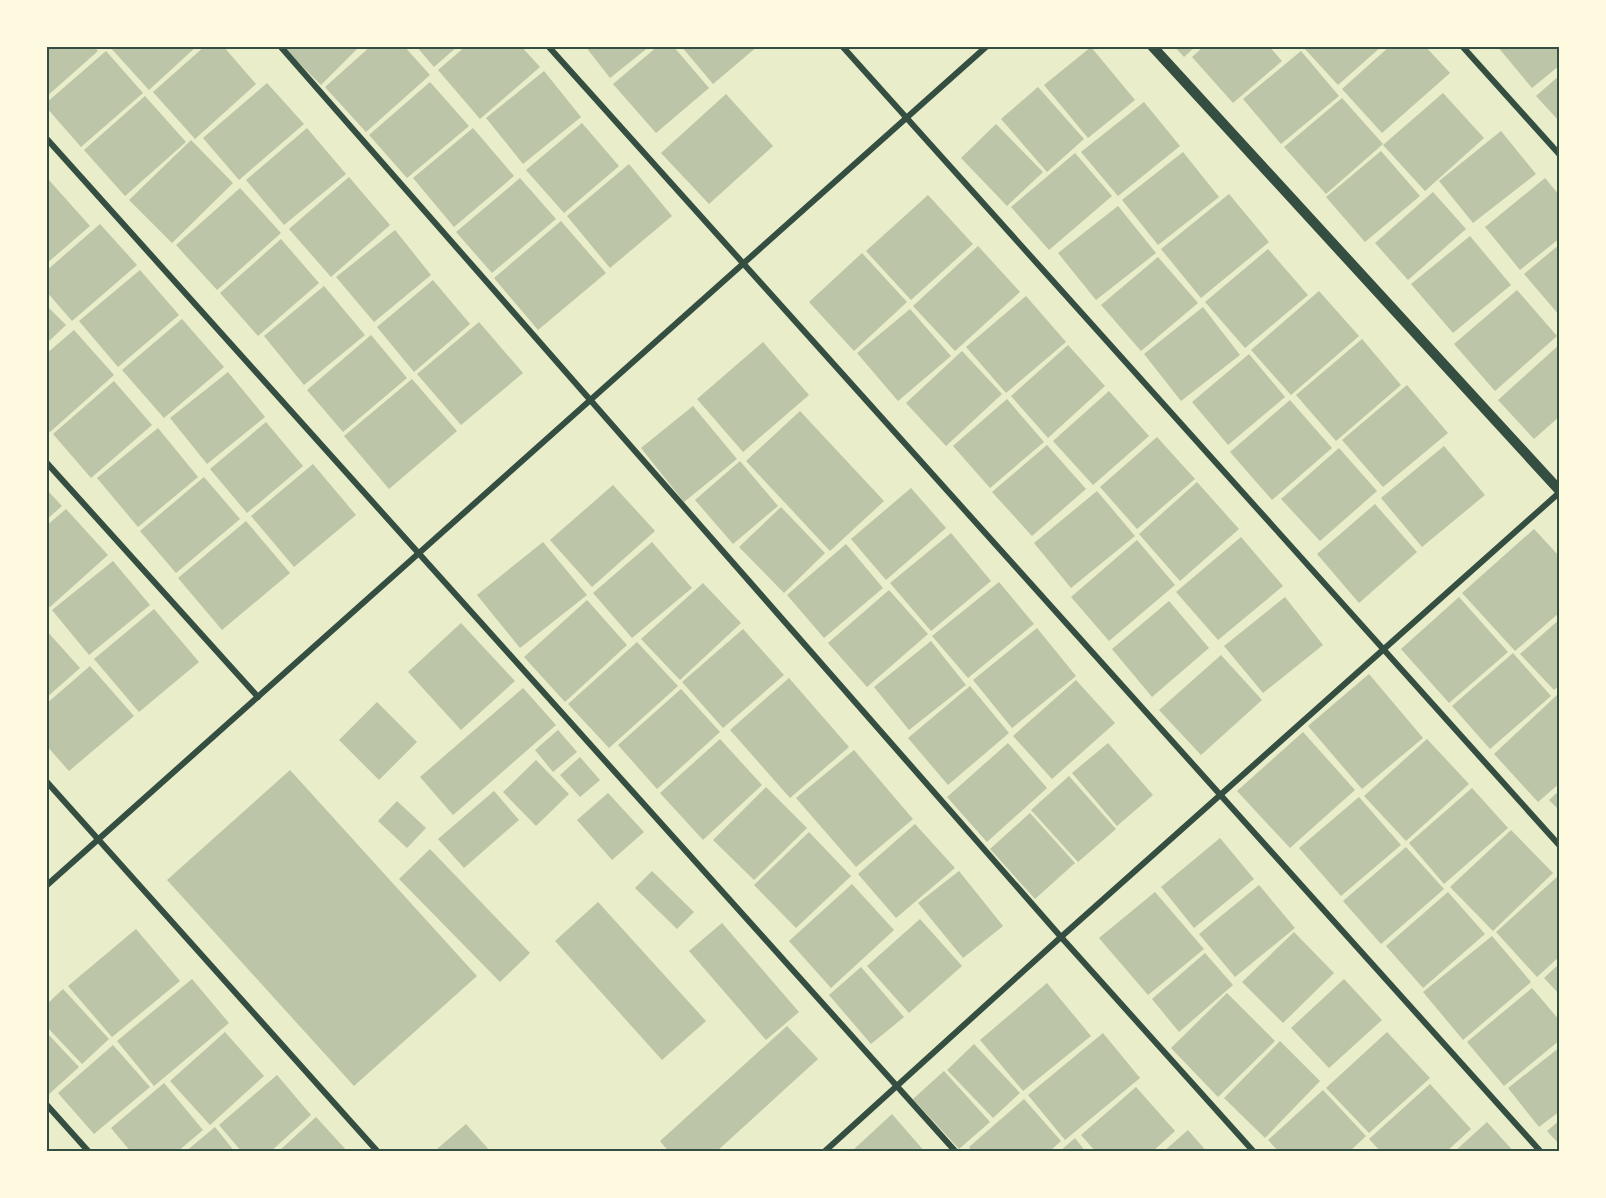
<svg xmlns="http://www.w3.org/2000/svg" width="1606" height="1198" font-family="'Public Sans',sans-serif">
<rect width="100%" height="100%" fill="#e9edc9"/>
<g fill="#bcc5a7">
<path d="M46 46H93L98 51 46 97Z"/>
<path d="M109 46H197L149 90Z"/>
<path d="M205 46H223L256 84 195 139 153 92Z"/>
<path d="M282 46H360L321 85Z"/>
<path d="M371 46H404L430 75 366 132 325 87Z"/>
<path d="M416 46H458L434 67Z"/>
<path d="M466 46H521L540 67 480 119 438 70Z"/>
<path d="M585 46H650L610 78Z"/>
<path d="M658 46H673L709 88 656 133 613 84Z"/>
<path d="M681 46H758L713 84Z"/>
<path d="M1174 46H1196L1184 57Z"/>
<path d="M1204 46H1269L1282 61 1233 103 1192 57Z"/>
<path d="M1308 46H1382L1338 85 1305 49Z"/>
<path d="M1390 46H1425L1450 73 1382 133 1342 89Z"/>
<path d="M1497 46H1560V65L1532 88Z"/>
<path d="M1091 47 1135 100 1088 138 1044 85Z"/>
<path d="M106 51 143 93 81 147 46 107V103Z"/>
<path d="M1301 51 1339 96 1281 144 1243 99Z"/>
<path d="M544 71 581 117 523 164 486 118Z"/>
<path d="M1560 75V122L1536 96Z"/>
<path d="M430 82 469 126 407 178 369 135Z"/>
<path d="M267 83 304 124 239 180 203 138Z"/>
<path d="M1038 87 1084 139 1047 172 1001 119Z"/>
<path d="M1443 93 1484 138 1425 191 1383 145Z"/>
<path d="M726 94 773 146 709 204 661 153Z"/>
<path d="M145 96 186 142 125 196 84 150Z"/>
<path d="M1342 98 1383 144 1326 194 1284 147Z"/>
<path d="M1144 102 1180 146 1118 196 1081 152Z"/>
<path d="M582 123 619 166 564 213 526 170Z"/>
<path d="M996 124 1043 172 1007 206 961 158Z"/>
<path d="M307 128 346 174 284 225 246 180Z"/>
<path d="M473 128 514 176 454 227 413 178Z"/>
<path d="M1501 131 1536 174 1473 223 1439 181Z"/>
<path d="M191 140 233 183 172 243 129 200Z"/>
<path d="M1381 151 1420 196 1365 242 1326 197Z"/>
<path d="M1183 152 1219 197 1158 245 1122 200Z"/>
<path d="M1075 153 1112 196 1049 250 1011 207Z"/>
<path d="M629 164 672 216 610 268 567 216Z"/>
<path d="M349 177 390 225 331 277 289 229Z"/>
<path d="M520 178 556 219 492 273 456 232Z"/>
<path d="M1545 178 1560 196V238L1520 270 1485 227Z"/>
<path d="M48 179 90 226 46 264V180Z"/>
<path d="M240 188 281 233 217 290 176 245Z"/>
<path d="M1433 192 1466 229 1408 280 1375 243Z"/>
<path d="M1229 194 1269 242 1201 298 1161 249Z"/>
<path d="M928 195 973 244 911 300 866 251Z"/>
<path d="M1118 206 1156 253 1096 300 1058 253Z"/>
<path d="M561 221 606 273 538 330 494 278Z"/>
<path d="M100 224 137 265 72 321 46 291V271Z"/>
<path d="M395 230 431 275 374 322 336 277Z"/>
<path d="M1470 236 1511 285 1453 333 1411 284Z"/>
<path d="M281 239 319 283 258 336 220 293Z"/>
<path d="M1560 244V316L1524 274Z"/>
<path d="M978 246 1020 292 955 351 913 306Z"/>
<path d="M1268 249 1308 295 1245 348 1205 302Z"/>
<path d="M862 253 907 302 854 351 809 302Z"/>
<path d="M1158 257 1198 303 1141 351 1101 305Z"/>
<path d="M140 270 179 315 118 367 79 321Z"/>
<path d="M433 280 470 324 414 372 377 327Z"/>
<path d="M324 286 365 335 304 385 264 336Z"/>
<path d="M1517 290 1557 336 1495 391 1454 344Z"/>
<path d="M1319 291 1359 336 1291 395 1251 350Z"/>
<path d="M1026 296 1066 342 1006 393 966 347Z"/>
<path d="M46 305 66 325 46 344Z"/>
<path d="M1203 307 1240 355 1181 401 1144 354Z"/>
<path d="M910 309 951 356 898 401 857 353Z"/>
<path d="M182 319 224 367 164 418 122 370Z"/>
<path d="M479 322 523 373 461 425 417 374Z"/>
<path d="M74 330 114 375 50 432 46 428V354Z"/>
<path d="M371 335 407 378 343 432 307 390Z"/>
<path d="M1362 339 1401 385 1336 441 1296 395Z"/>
<path d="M763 342 809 395 743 452 697 399Z"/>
<path d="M1560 344V416L1534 439 1498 400Z"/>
<path d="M1068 345 1105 386 1048 438 1011 396Z"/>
<path d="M962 351 1002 394 946 446 906 403Z"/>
<path d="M1249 354 1285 397 1228 445 1192 402Z"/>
<path d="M228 372 265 417 207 464 170 418Z"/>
<path d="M412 379 457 431 389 489 344 436Z"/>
<path d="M114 381 152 425 91 478 53 434Z"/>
<path d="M1407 385 1448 433 1383 487 1342 440Z"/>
<path d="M1109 391 1149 436 1093 485 1053 441Z"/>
<path d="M1007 399 1044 442 990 488 953 446Z"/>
<path d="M1290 400 1332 448 1272 500 1230 452Z"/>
<path d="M693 406 737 459 684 502 641 448Z"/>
<path d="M800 411 884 501 830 551 746 461Z"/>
<path d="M266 422 303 466 247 513 210 469Z"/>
<path d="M158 428 198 477 138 527 97 478Z"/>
<path d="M1157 437 1195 479 1137 529 1100 487Z"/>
<path d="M1047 445 1086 489 1032 536 992 492Z"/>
<path d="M1444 446 1485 495 1422 547 1381 498Z"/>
<path d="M1339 448 1377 491 1320 541 1281 499Z"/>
<path d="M740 461 778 506 733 544 695 500Z"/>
<path d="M313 464 356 515 294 567 251 516Z"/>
<path d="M204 477 240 519 176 573 140 531Z"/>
<path d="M1197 482 1239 529 1180 581 1139 534Z"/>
<path d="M613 485 655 531 592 587 550 540Z"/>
<path d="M911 488 946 528 886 580 851 539Z"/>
<path d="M46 489 62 506 46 520Z"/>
<path d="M1097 491 1135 536 1071 588 1034 543Z"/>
<path d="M1375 504 1417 552 1359 603 1317 554Z"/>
<path d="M781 507 825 553 784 593 739 547Z"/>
<path d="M66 509 108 555 50 607 46 603V526Z"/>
<path d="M246 521 290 573 222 630 178 578Z"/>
<path d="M1534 529 1560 557V612L1515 651 1462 593Z"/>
<path d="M951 533 991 581 931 631 890 583Z"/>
<path d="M1241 537 1283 586 1218 640 1176 592Z"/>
<path d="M1137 540 1175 585 1109 641 1071 597Z"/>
<path d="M543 542 587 595 520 648 477 595Z"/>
<path d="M652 542 692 588 632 638 593 593Z"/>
<path d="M846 544 883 588 824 638 787 595Z"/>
<path d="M113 561 150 605 89 655 52 610Z"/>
<path d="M999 582 1034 624 968 678 932 636Z"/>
<path d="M703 583 741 623 680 680 641 639Z"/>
<path d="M889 590 928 634 867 687 828 643Z"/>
<path d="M1285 597 1323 645 1263 693 1224 646Z"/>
<path d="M1459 597 1508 652 1449 703 1401 649Z"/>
<path d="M587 600 627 645 565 702 524 657Z"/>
<path d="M1169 601 1209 648 1152 697 1112 649Z"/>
<path d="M154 609 199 662 139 712 94 659Z"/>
<path d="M1560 619V685L1554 690 1520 654Z"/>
<path d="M461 623 515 681 461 730 408 672Z"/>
<path d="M1037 628 1076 676 1012 728 973 680Z"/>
<path d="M743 629 784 675 723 728 682 682Z"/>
<path d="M46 630 80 668 46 698Z"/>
<path d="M931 641 966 685 909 730 874 687Z"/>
<path d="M637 642 678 686 609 748 568 704Z"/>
<path d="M1513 653 1551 696 1490 749 1452 706Z"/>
<path d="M1221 655 1262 700 1201 755 1159 710Z"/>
<path d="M90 666 134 716 69 771 46 745V704Z"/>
<path d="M1369 674 1423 738 1362 789 1308 726Z"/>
<path d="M789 678 849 747 790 798 730 730Z"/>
<path d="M1076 680 1115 723 1052 779 1013 736Z"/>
<path d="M970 686 1009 733 948 785 908 738Z"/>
<path d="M523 688 556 725 453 815 420 777Z"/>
<path d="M681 689 720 732 657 789 618 745Z"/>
<path d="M1558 694 1560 783 1538 802 1494 754Z"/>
<path d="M377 702 417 742 379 780 339 740Z"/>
<path d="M558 730 577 752 553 772 535 750Z"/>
<path d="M1303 732 1355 790 1290 848 1237 791Z"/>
<path d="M720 739 762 785 703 840 660 793Z"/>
<path d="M1427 739 1469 784 1406 841 1364 796Z"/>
<path d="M1008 743 1047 788 987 842 947 797Z"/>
<path d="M1108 743 1153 795 1117 826 1072 773Z"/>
<path d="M854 750 913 819 856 867 796 798Z"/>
<path d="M580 757 600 780 580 797 560 775Z"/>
<path d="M536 760 569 794 536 826 503 792Z"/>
<path d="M290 770 477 976 354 1086 167 880Z"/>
<path d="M1069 776 1116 829 1078 862 1031 810Z"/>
<path d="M766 787 807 828 754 880 713 840Z"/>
<path d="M1472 788 1508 828 1444 884 1409 843Z"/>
<path d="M1560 790V811L1549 800Z"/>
<path d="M494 791 519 820 464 868 438 839Z"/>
<path d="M608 793 644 832 612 860 577 820Z"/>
<path d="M1359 797 1401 845 1341 896 1299 848Z"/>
<path d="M397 801 426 828 407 848 378 821Z"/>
<path d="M1030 813 1075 863 1035 899 990 849Z"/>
<path d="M915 824 955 868 896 918 858 874Z"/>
<path d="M1511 830 1553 873 1493 931 1450 887Z"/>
<path d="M809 832 851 876 796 928 754 885Z"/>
<path d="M1220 838 1254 879 1194 928 1161 887Z"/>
<path d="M1406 847 1444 889 1381 944 1343 901Z"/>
<path d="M430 849 530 953 500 982 399 879Z"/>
<path d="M652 871 694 912 677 929 635 888Z"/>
<path d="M959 871 1003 926 963 958 918 903Z"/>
<path d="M1557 877 1560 880V956L1537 977 1496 932Z"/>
<path d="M852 884 894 930 831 988 789 941Z"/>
<path d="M1259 885 1295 928 1235 977 1199 934Z"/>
<path d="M1155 892 1204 949 1148 995 1099 938Z"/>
<path d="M1448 892 1485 934 1423 988 1386 946Z"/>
<path d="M598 902 706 1021 662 1060 555 941Z"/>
<path d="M920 919 962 966 909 1013 867 966Z"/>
<path d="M722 923 799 1012 766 1040 689 951Z"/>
<path d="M136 929 180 981 112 1037 68 986Z"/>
<path d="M1294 932 1334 973 1283 1023 1242 982Z"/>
<path d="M1492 936 1531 982 1463 1040 1423 992Z"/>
<path d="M1205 953 1233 985 1179 1032 1152 999Z"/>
<path d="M1560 963V995L1544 978Z"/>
<path d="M861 967 904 1017 871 1044 829 995Z"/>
<path d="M192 979 229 1023 154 1086 117 1041Z"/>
<path d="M1344 979 1382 1020 1329 1068 1291 1028Z"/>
<path d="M1047 983 1091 1036 1023 1091 980 1040Z"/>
<path d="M1532 988 1560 1021V1040L1504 1086 1467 1042Z"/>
<path d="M63 989 109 1039 82 1064 46 1026V1005Z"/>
<path d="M1227 993 1275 1041 1218 1097 1171 1048Z"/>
<path d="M787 1026 818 1059 716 1152H669L660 1141Z"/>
<path d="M46 1032 79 1067 48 1095 46 1093Z"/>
<path d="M225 1032 264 1076 210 1125 170 1081Z"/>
<path d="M1387 1032 1430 1078 1369 1133 1326 1088Z"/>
<path d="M1103 1033 1140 1078 1065 1140 1028 1095Z"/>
<path d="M1280 1041 1320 1081 1265 1138 1224 1098Z"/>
<path d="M974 1044 1020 1093 993 1118 947 1070Z"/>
<path d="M113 1045 150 1087 94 1134 58 1093Z"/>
<path d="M1560 1047V1111L1539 1127 1508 1088Z"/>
<path d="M944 1071 990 1122 959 1149 913 1099Z"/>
<path d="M277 1075 311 1115 270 1152H242L219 1125Z"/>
<path d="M164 1083 203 1130 177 1152H131L111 1128Z"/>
<path d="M1430 1084 1471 1129 1446 1152H1381L1369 1139Z"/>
<path d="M1136 1087 1175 1131 1152 1152H1096L1081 1135Z"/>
<path d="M1323 1090 1366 1136 1349 1152H1279L1268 1140Z"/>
<path d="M1024 1099 1061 1141 1049 1152H972L969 1147Z"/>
<path d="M892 1114 925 1152H851Z"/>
<path d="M316 1117 348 1152H278Z"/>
<path d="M1560 1120V1145L1547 1131Z"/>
<path d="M1487 1122 1514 1152H1454Z"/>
<path d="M466 1124 491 1152H438L437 1149Z"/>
<path d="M215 1127 235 1152H185Z"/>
<path d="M1188 1130 1207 1152H1163Z"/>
<path d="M1075 1138 1086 1152H1059Z"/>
</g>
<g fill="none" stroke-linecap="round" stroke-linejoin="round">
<g stroke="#344e41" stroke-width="6">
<path d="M280 46 1061 937 1254 1152"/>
<path d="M548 46 1541 1152"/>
<path d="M842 46 1560 846"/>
<path d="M1462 46 1560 155"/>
<path d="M46 138 956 1152"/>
<path d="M46 462 258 697"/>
<path d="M46 781 378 1152"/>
<path d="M46 886 987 46"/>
<path d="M46 1104 89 1152"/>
<path d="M824 1152 1061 937 1560 492"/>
</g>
<path stroke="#344e41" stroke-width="10" d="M1152 46 1560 491"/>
</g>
<rect width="1606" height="1198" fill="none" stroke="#fefae0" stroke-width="96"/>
<rect x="48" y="48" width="1510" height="1102" fill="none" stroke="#344e41" stroke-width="2"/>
</svg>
